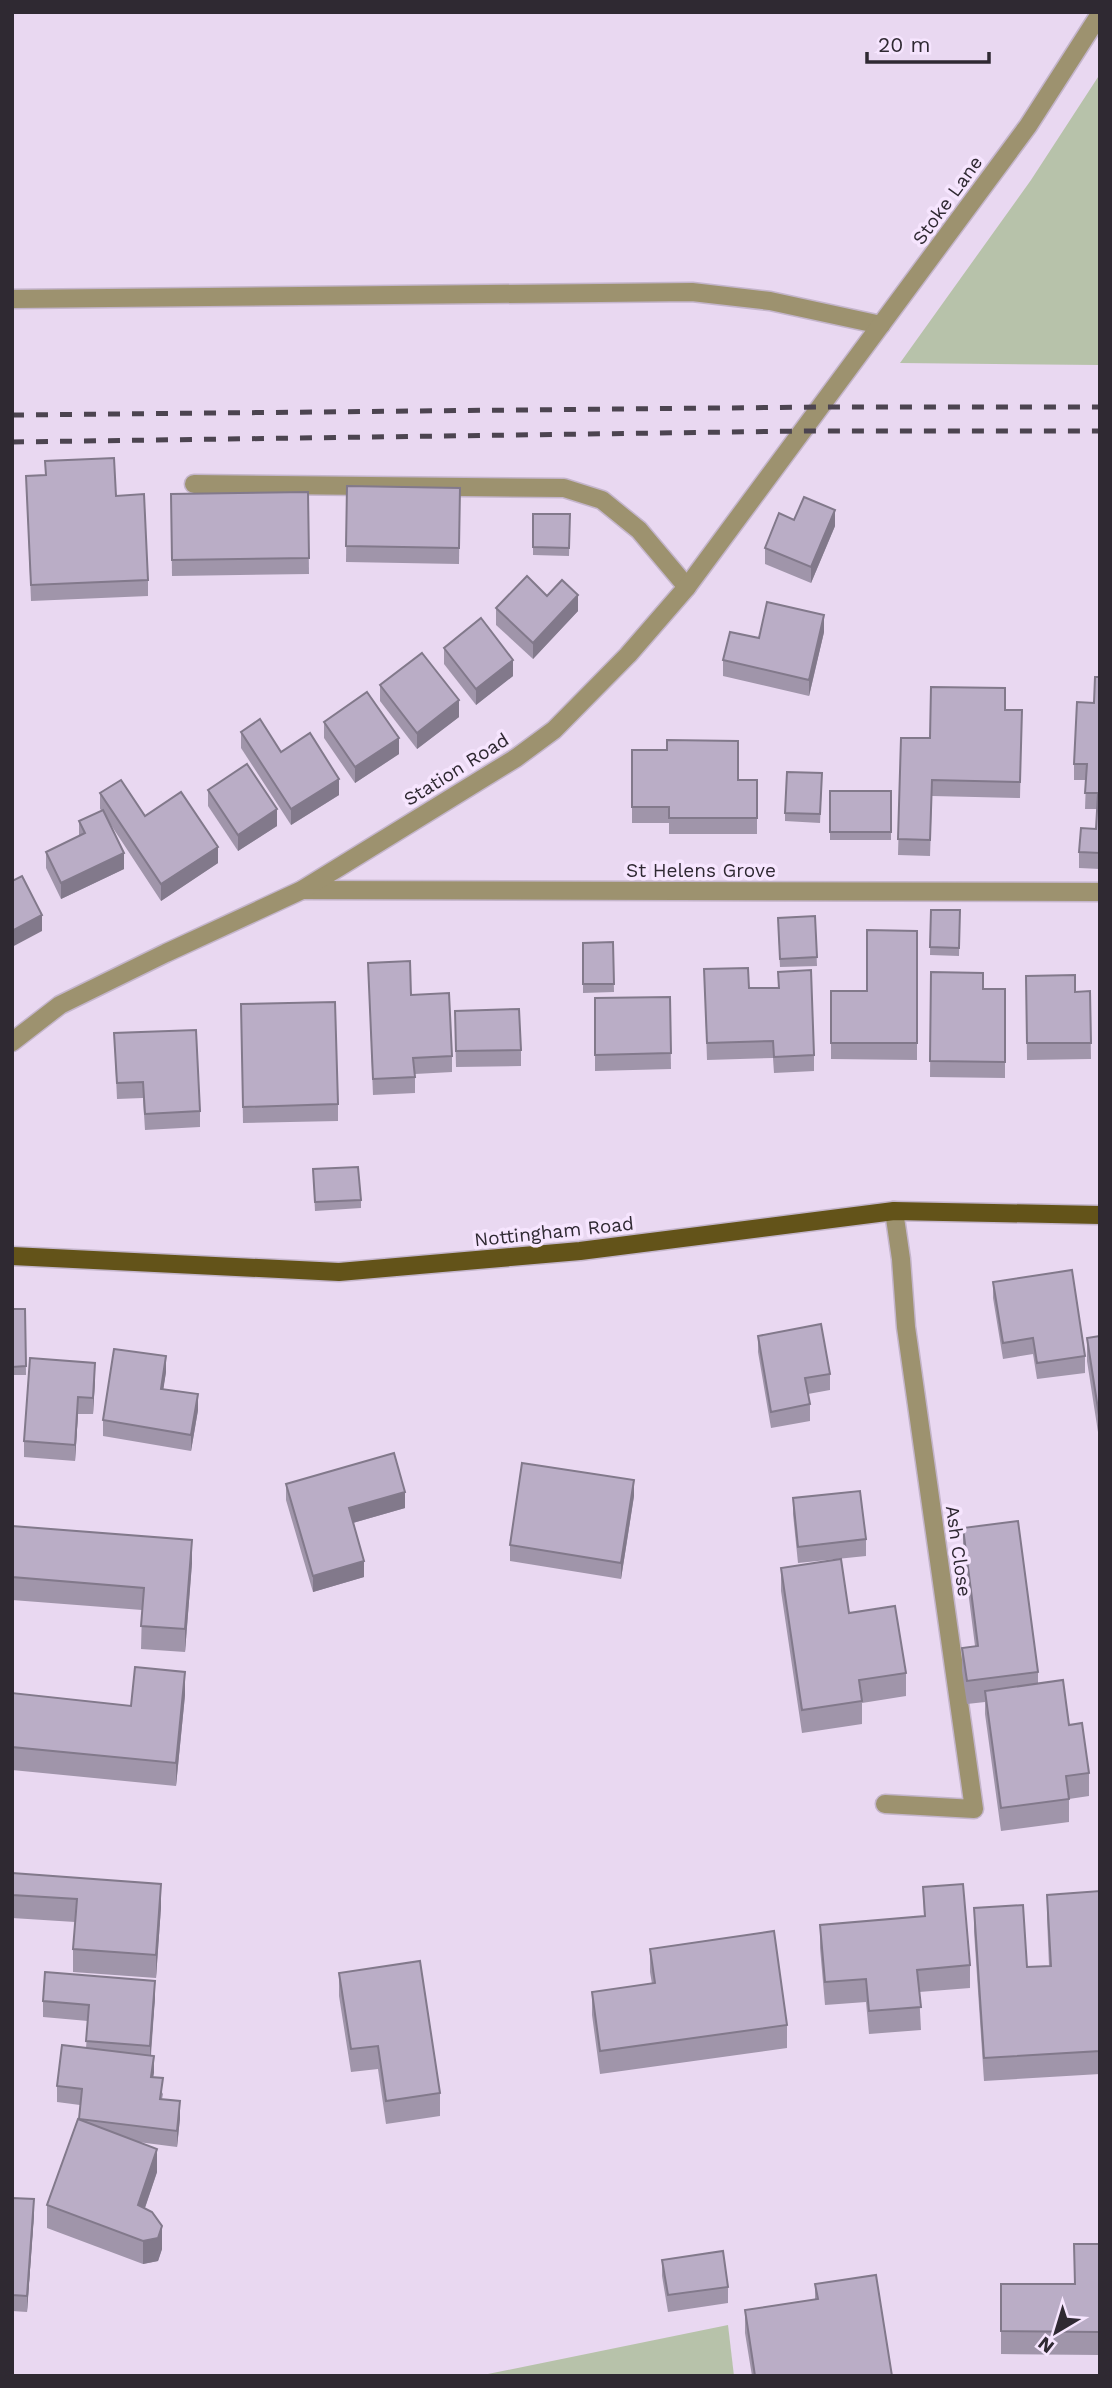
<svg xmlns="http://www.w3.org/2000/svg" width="1112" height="2388" font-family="'Work Sans',sans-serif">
<rect width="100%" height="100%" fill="#e9d8f1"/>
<g fill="#b7c2aa">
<path d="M1100 74V365L900 363 1031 180Z"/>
<path d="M728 2325 734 2376H478Z"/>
</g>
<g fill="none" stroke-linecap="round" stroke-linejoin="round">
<defs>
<g id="minor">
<path d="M12 299 692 292 770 301 881 325"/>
<path d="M194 484 564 488 602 500 639 530 687 587"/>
<path d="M302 890 1100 892"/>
<path d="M12 1042 60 1005 166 953 302 890 516 758 554 730 628 655 687 587 1028 126 1100 14"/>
<path d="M885 1804 974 1809 906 1327 901 1259 894 1211"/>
</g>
<path id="major" d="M12 1256 339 1272 580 1251 894 1211 1100 1215"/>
</defs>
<use href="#minor" stroke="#c4b5cb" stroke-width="21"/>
<use href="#major" stroke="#c4b5cb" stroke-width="21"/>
<use href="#minor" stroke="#9d926f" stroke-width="18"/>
<use href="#major" stroke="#635319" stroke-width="18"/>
<g stroke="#4c4450" stroke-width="5" stroke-dasharray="12 12" stroke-linecap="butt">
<path d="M12 415 821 407H1100"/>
<path d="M12 442 804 431H1100"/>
</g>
</g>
<g fill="#a095aa">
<path d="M45 461 116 496 148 580V596L31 601 26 476 45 475Z"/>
<path d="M347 486 460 488 459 564 346 562Z"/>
<path d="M308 492 309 574 172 576 171 494Z"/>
<path d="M533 514H570L569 556 533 555Z"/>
<path d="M794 520 835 526 811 583 765 564V548Z"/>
<path d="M547 596 578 611 533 659 496 625V608Z"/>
<path d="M824 632 809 696 723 676V660L759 638Z"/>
<path d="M444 648 513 676 476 705 444 664Z"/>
<path d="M1100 677V869L1079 868V852L1096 829 1097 809H1085L1086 780H1074V764L1094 703Z"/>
<path d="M380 685 459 717 417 749 380 701Z"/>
<path d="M1005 710H1022L1020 798 932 796 930 856 898 855 901 738H930Z"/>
<path d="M324 722 399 754 355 783 324 738Z"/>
<path d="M241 732 281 752 339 795 291 825 241 748Z"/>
<path d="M632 750 738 780H757V834H669V823H632Z"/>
<path d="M822 782 820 823 785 821V813Z"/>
<path d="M208 790 277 826 238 851 208 806Z"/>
<rect x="830" y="791" width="61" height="49"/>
<path d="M100 793 145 816 218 863 161 901 109 822 124 869 61 899 46 868V852L79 836V821L102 811 100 809Z"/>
<path d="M931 910H960L959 956 930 955Z"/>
<path d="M815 916 817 966 780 967 778 926Z"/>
<path d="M917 931V1060L831 1059V991H867Z"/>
<path d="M613 942 614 992 583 993V943Z"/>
<path d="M368 963 411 995 452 1056V1072L415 1074V1093L373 1095Z"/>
<path d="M704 969 749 988H778V972L814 1055V1071L774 1073 773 1058 707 1060Z"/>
<path d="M931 972 983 989H1005V1078L930 1077Z"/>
<path d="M1026 976 1075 992 1090 991 1091 1059 1027 1060Z"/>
<path d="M670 997 671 1069 595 1071V998Z"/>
<path d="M241 1004 338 1104V1121L243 1123Z"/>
<path d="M455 1027 521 1050V1066L456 1067Z"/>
<path d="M114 1033 200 1111V1127L145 1130 143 1098 117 1099Z"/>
<path d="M313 1169 361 1200V1208L315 1211Z"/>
<path d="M993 1282 1085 1356V1373L1037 1379 1033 1354 1003 1359 993 1298Z"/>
<path d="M12 1309H25L26 1375H12Z"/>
<path d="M758 1336 830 1374V1390L808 1394 810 1404V1421L771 1428 758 1352Z"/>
<path d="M1100 1336V1445L1087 1361V1338Z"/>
<path d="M166 1372 163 1389 198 1410 191 1451 103 1436V1420Z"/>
<path d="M95 1379 93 1414H78L75 1461 24 1457V1441Z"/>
<path d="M286 1484 405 1508 353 1523 364 1577 313 1592 286 1500Z"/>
<path d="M634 1496 621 1579 510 1561V1545Z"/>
<path d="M793 1498 866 1539V1556L798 1563 793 1514Z"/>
<path d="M12 1526 192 1563 185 1652 141 1649 142 1610 12 1600Z"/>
<path d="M963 1528 1038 1672V1684L1069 1725 1089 1773V1796L1069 1799V1822L1001 1831 985 1714V1702L967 1704 962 1671V1648L975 1646 963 1551Z"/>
<path d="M781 1568 849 1613 906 1673V1696L862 1703V1724L802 1733 781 1591Z"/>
<path d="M12 1693 131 1706 185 1695 176 1786 12 1770Z"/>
<path d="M12 1873 161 1907 156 1978 73 1972V1949L75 1922 12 1918Z"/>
<path d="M923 1887 970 1965V1988L919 1992 921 2030 869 2034 866 2002 825 2005 820 1948V1925L924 1916Z"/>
<path d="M1100 1891V2074L984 2081 974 1931V1908L1027 1967 1049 1966 1047 1918V1895Z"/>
<path d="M650 1949 787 2025V2048L600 2074 592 2015V1992L652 1984 650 1972Z"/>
<path d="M339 1973 440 2093V2116L386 2124 378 2069 351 2072 339 1996Z"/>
<path d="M155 1997 151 2056 154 2072 153 2077 163 2094 162 2099 180 2118 177 2147 138 2142 157 2172 145 2208 162 2249 158 2261 143 2264 47 2228V2205L79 2119 80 2105 57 2102V2086L86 2048 88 2021 43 2017V2001Z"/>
<path d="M12 2198 34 2215 27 2312 12 2311Z"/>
<path d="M1100 2244V2355L1001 2354V2284H1075Z"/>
<path d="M662 2260 728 2287V2303L668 2312 662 2276Z"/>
<path d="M815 2284 892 2376H752L745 2333V2310L815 2300Z"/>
</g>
<g fill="#82798b">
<path d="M835 510V526L811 583V567Z"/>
<path d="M578 595V611L533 659V643Z"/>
<path d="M824 615V632L809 696V680Z"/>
<path d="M513 660V676L476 705V689Z"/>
<path d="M459 700V717L417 749V733Z"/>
<path d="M399 738V754L355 783V767Z"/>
<path d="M339 779V795L291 825V809Z"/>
<path d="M277 809V826L238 851V835Z"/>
<path d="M218 847V863L161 901V884Z"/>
<path d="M124 853V869L61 899V883Z"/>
<path d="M42 915V931L12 947V931Z"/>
<path d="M166 1356V1372L161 1405V1389Z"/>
<path d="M95 1363V1379L93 1414V1398Z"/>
<path d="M198 1394V1410L191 1451V1435Z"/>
<path d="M78 1397V1414L75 1461V1445Z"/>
<path d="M634 1480V1496L621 1579V1563Z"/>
<path d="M405 1492V1508L349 1524V1508Z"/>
<path d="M192 1540V1563L185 1652V1629Z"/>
<path d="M364 1561V1577L313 1592V1576Z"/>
<path d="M185 1672V1695L176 1786V1763Z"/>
<path d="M161 1884V1907L156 1978V1955Z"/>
<path d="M155 1981V1997L150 2062V2046Z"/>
<path d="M154 2056V2072L151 2093V2077Z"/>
<path d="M180 2101V2118L177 2147V2131Z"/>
<path d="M157 2149V2172L138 2228V2205Z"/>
<path d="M34 2199V2215L27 2312V2296Z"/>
<path d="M162 2226V2249L158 2261 143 2264V2241Z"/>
</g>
<g fill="#baadc6" stroke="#82798b" stroke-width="2">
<path d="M114 458 116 496 144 494 148 580 31 585 26 476 46 475 45 461Z"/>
<path d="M347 486 460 488 459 548 346 546Z"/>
<path d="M308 492 309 558 172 560 171 494Z"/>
<path d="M804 497 835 510 811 567 765 548 779 513 794 520Z"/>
<path d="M533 514H570L569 548 533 547Z"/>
<path d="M527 576 547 596 562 580 578 595 533 643 496 608Z"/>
<path d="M767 602 824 615 809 680 723 660 730 632 759 638Z"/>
<path d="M481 618 513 660 476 689 444 648Z"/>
<path d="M422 653 459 700 417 733 380 685Z"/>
<path d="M1095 677H1100V853L1079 852 1081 828 1096 829 1098 793H1085L1087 764H1074L1077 702 1094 703Z"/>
<path d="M931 687 1005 688V710H1022L1020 782 932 780 930 840 898 839 901 738H930Z"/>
<path d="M367 692 399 738 355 767 324 722Z"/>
<path d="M260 719 281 752 310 733 339 779 291 809 241 732Z"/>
<path d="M667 740 738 741V780H757V818H669V807H632V750H667Z"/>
<path d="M247 764 277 809 238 835 208 790Z"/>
<path d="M787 772 822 773 820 814 785 813Z"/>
<path d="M121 780 145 816 181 792 218 847 161 884 100 793Z"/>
<rect x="830" y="791" width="61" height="41"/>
<path d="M103 810 124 853 61 883 46 852 85 833 79 821Z"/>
<path d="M22 876 42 915 12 931V881Z"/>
<path d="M931 910H960L959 948 930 947Z"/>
<path d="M815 916 817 957 780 959 778 918Z"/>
<path d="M867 930 917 931V1043H831V991H867Z"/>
<path d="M613 942 614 984H583V943Z"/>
<path d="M410 961 411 995 449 993 452 1056 413 1058 415 1077 373 1079 368 963Z"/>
<path d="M748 968 749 988H779L778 972 811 970 814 1055 774 1057 773 1041 707 1043 704 969Z"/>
<path d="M931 972 983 973V989H1005V1062L930 1061Z"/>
<path d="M1075 975V992L1090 991 1091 1043H1027L1026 976Z"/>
<path d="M670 997 671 1053 595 1055V998Z"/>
<path d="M335 1002 338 1104 243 1107 241 1004Z"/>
<path d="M519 1009 521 1050 456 1051 455 1011Z"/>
<path d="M196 1030 200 1111 145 1114 143 1082 117 1083 114 1033Z"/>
<path d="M358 1167 361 1200 315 1202 313 1169Z"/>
<path d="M1072 1270 1085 1356 1037 1363 1033 1338 1003 1343 993 1282Z"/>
<path d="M12 1309H25L26 1366 12 1367Z"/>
<path d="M821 1324 830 1374 805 1378 810 1404 771 1412 758 1336Z"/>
<path d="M1100 1336V1422L1087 1338Z"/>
<path d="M114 1349 166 1356 161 1389 198 1394 191 1435 103 1420Z"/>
<path d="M30 1358 95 1363 93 1398 78 1397 75 1445 24 1441Z"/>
<path d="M394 1453 405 1492 349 1508 364 1561 313 1576 286 1484Z"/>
<path d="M522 1463 634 1480 621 1563 510 1545Z"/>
<path d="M860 1491 866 1539 798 1547 793 1498Z"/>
<path d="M1018 1521 1038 1672 967 1681 962 1648 978 1646 963 1528Z"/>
<path d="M12 1526 192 1540 185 1629 141 1626 144 1588 12 1577Z"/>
<path d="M841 1559 849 1613 895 1606 906 1673 859 1680 862 1701 802 1710 781 1568Z"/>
<path d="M135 1667 185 1672 176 1763 12 1747V1693L131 1706Z"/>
<path d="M1063 1680 1069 1725 1082 1723 1089 1773 1066 1776 1069 1799 1001 1808 985 1691Z"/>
<path d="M12 1873 161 1884 156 1955 73 1949 77 1899 12 1895Z"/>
<path d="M963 1884 970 1965 917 1970 921 2007 869 2011 866 1979 825 1982 820 1925 925 1916 923 1887Z"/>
<path d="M1100 1891V2051L984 2058 974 1908 1023 1905 1027 1967 1051 1966 1047 1895Z"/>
<path d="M774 1931 787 2025 600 2051 592 1992 655 1983 650 1949Z"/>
<path d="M420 1961 440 2093 386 2101 378 2046 351 2049 339 1973Z"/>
<path d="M45 1972 155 1981 150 2046 86 2041 89 2005 43 2001Z"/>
<path d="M62 2045 154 2056 151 2077 163 2078 160 2099 180 2101 177 2131 79 2119 82 2089 57 2086Z"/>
<path d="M78 2119 157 2149 138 2205 152 2212 162 2226 158 2238 143 2241 47 2205Z"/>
<path d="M12 2198 34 2199 27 2296 12 2295Z"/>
<path d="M1074 2244H1100V2332L1001 2331V2284H1075Z"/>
<path d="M723 2251 728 2287 668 2295 662 2260Z"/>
<path d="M876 2275 892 2376H755L745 2310 818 2299 815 2284Z"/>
</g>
<g text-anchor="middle" stroke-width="7" stroke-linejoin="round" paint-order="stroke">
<g font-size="19" fill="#2f2932" stroke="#f6e5fe">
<text transform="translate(947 200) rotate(-54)" y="7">Stoke Lane</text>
<text transform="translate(456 769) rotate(-32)" y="7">Station Road</text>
<text x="701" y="877">St Helens Grove</text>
<text transform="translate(554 1231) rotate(-6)" y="7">Nottingham Road</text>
<text transform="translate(959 1551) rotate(82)" y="7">Ash Close</text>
</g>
</g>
<rect width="1112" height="2388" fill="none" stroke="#2f2932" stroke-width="28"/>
<g transform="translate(1056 2332) rotate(218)" stroke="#f6e5fe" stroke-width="5" paint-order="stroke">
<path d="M0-5L12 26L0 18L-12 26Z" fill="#2f2932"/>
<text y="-10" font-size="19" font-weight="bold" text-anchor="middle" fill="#2f2932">N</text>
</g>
<path d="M867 52v10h122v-10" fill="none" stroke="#2f2932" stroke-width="3.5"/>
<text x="878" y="52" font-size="21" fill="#2f2932" stroke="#f6e5fe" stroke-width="5" paint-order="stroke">20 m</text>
</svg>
